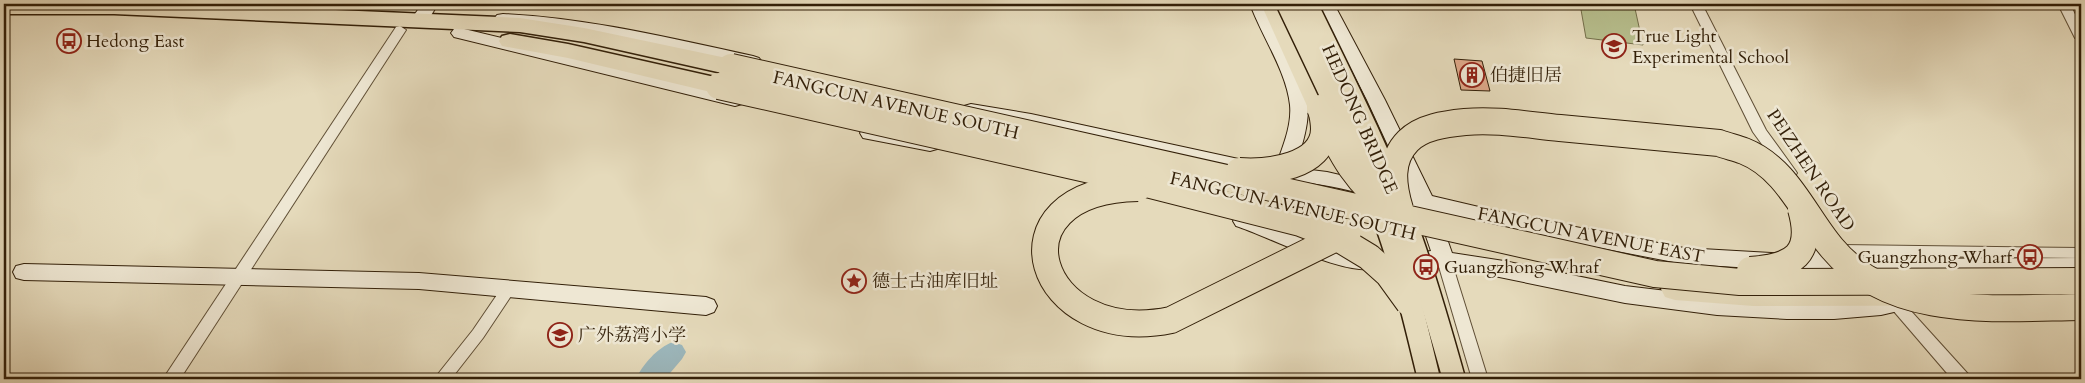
<svg xmlns="http://www.w3.org/2000/svg" width="2085" height="383" font-family="Cardo,'Noto Serif SC',serif">
<rect width="100%" height="100%" fill="#e5dabb"/>
<filter id="stains"><feTurbulence type="fractalNoise" baseFrequency=".004" numOctaves="4"/><feColorMatrix values="0 0 0 0 .2 0 0 0 0 .09 0 0 0 0 .02 0 0 0 .5 -.17"/></filter>
<radialGradient id="worn" r=".72"><stop offset=".6" stop-color="#630" stop-opacity="0"/><stop offset="1" stop-color="#630" stop-opacity=".3"/></radialGradient>
<path fill="#b7bf8e" stroke="#746f4b" d="M1580 4H1634L1643 45 1586 38Z"/>
<g fill="none" stroke-linecap="round" stroke-linejoin="round">
<path fill="#9cb7bc" fill-rule="evenodd" d="M673 342 682 345 686 352 682 359 665 379H636C642 365 658 347 673 342Z"/>
</g>
<path fill="#dea889" stroke="#321f08" d="M1454 59 1482 61 1490 91 1461 90Z"/>
<g fill="none" stroke-linecap="round" stroke-linejoin="round">
<defs>
<g id="street">
<path d="M1690 4H1702L1766 130 1795 170 1797 173 1795 176H1785L1753 132Z"/>
<path d="M2058 4H2070L2081 27V42L2075 38Z"/>
<path d="M400 26 406 30 180 379H163L396 27Z"/>
<path d="M1842 245 2081 248V258L1842 255 1795 262 1790 260 1788 256 1790 252 1795 250Z"/>
<path d="M1444 254 1449 256 1451 260 1488 379H1472L1437 260 1439 256Z"/>
<path d="M508 284 513 286 515 290 483 338 451 379H434L473 330 503 286Z"/>
<path d="M1896 298 1901 300 1968 374 1970 379H1952L1891 308 1888 304 1891 300Z"/>
</g>
<g id="secondary">
<path d="M422 4H438L425 25 419 26 413 25 410 21Z"/>
<path d="M1250 4H1266C1278 29 1308 82 1308 108 1308 129 1301 148 1295 168L1327 172 1409 191 1367 100 1318 4H1334L1385 100 1432 196 1513 215 1684 248 1873 259 2081 258V274L1873 275 1684 264 1513 231 1438 213 1452 253 1504 261 1625 286 1717 297 1787 301H1834L1881 298 1912 291 1920 294 1923 300 1920 306 1881 315 1834 319H1787L1717 315 1625 303 1465 270 1435 267 1404 270 1397 268 1393 262 1397 256 1431 251 1416 207C1388 201 1307 176 1283 183L1275 179 1257 177 1031 126 971 116 964 114 962 110 964 106 971 104 1031 114 1257 163 1276 166C1283 146 1292 125 1290 105 1286 70 1262 37 1250 4Z"/>
<path d="M503 14C588 18 670 38 753 56L759 58 762 62 759 66 753 68 598 34 497 23 494 19 497 15Z"/>
<path d="M460 28 735 94 742 96 744 100 742 104 735 106 454 37 451 33 454 29Z"/>
<path d="M870 127 930 137 937 139 940 144 937 149 930 151 863 138 860 133 863 128Z"/>
<path d="M1243 213 1339 248 1379 256 1383 262 1379 268C1347 278 1270 237 1236 226L1233 221 1236 216Z"/>
<path d="M24 264 419 273 706 297 714 300 717 306 714 312 706 315 419 289 24 280 16 278 13 272 16 266Z"/>
</g>
<g id="highway">
<path d="M4 4H193L520 18 584 28 731 59 739 62 743 67 739 72 731 75 584 42 520 32 114 14H4Z"/>
<path d="M1261 4H1283L1332 108 1329 114 1320 116 1311 114 1308 108Z"/>
<path d="M510 34 568 44 719 78 727 80 731 86 727 92 719 94 568 58 502 46 499 41 502 36Z"/>
<path d="M1675 278 1753 284 2081 283V305L1753 306 1675 300 1665 297 1661 289 1665 281Z"/>
</g>
</defs>
<use href="#street" stroke="#5f4e35" stroke-width="2"/>
<use href="#secondary" stroke="#321f08" stroke-width="2"/>
<use href="#highway" stroke="#321f08" stroke-width="3"/>
<use href="#street" fill="#eee7d3" fill-rule="evenodd"/>
<use href="#secondary" fill="#eee7d3" fill-rule="evenodd"/>
<use href="#highway" fill="#e5dabb" fill-rule="evenodd"/>
<defs>
<g id="primary-bridge">
<path d="M1288 4C1323 78 1360 152 1388 229 1405 278 1417 329 1429 379"/>
<path d="M1306 4C1342 78 1380 152 1408 230 1426 279 1440 329 1454 379"/>
</g>
<g id="highway-bridge">
<path d="M731 67 1655 274 1740 282 2081 281"/>
<path d="M719 86 1095 171 1300 223 1336 237 1369 257 1388 274 1409 303"/>
<path d="M1320 108C1341 156 1356 183 1398 215"/>
<path d="M1239 171C1267 173 1324 167 1324 129 1324 124 1323 118 1322 113"/>
<path d="M1138 188C987 191 1036 348 1171 320L1348 232"/>
<path d="M1400 209C1393 186 1389 160 1408 141 1422 127 1445 124 1465 122 1496 119 1528 125 1560 128 1613 133 1666 138 1719 143 1727 146 1736 148 1744 151 1787 168 1804 215 1832 248 1892 320 1997 308 2081 307"/>
<path d="M1750 270C1793 267 1814 255 1801 209"/>
</g>
</defs>
<use href="#primary-bridge" stroke="#321f08" stroke-width="25" stroke-linecap="butt"/>
<use href="#highway-bridge" stroke="#321f08" stroke-width="28" stroke-linecap="butt"/>
<use href="#primary-bridge" stroke="#e5dabb" stroke-width="22"/>
<use href="#highway-bridge" stroke="#e5dabb" stroke-width="26"/>
</g>
<defs>
<symbol id="bus-ring" viewBox="-11 -11 22 22"><circle r="9.5" fill="#eee7d3" stroke="#8f2418" stroke-width="1.5"/><path d="M-5-6H5V4H4V6H2V4H-2V6H-4V4H-5ZM-3.5-4V0h7V-4ZM-3.5 1.2v1.5H-2V1.2ZM2 1.2v1.5H3.5V1.2Z" fill="#8f2418"/></symbol>
<symbol id="school-ring" viewBox="-11 -11 22 22"><circle r="9.5" fill="#eee7d3" stroke="#8f2418" stroke-width="1.5"/><path d="M0-5L7-2L0 1L-7-2ZM-4 1L0 2.5L4 1V4Q0 6-4 4Z" fill="#8f2418"/></symbol>
<symbol id="building-ring" viewBox="-11 -11 22 22"><circle r="9.5" fill="#eee7d3" stroke="#8f2418" stroke-width="1.5"/><path d="M-4-6H4V6H1V3H-1V6H-4ZM-2.5-4.3h1.7v1.8h-1.7ZM.8-4.3h1.7v1.8H.8ZM-2.5-1h1.7V.8h-1.7ZM.8-1h1.7V.8H.8Z" fill="#8f2418"/></symbol>
<symbol id="sight-ring" viewBox="-11 -11 22 22"><circle r="9.5" fill="#eee7d3" stroke="#8f2418" stroke-width="1.5"/><path d="M0-6L1.8-2.2L6-1.7L2.9 1.2L3.7 5.4L0 3.3L-3.7 5.4L-2.9 1.2L-6-1.7L-1.8-2.2Z" fill="#8f2418"/></symbol>
</defs>
<g fill-rule="evenodd">
<use href="#bus-ring" x="55" y="27" width="28" height="28"/>
<use href="#school-ring" x="1600" y="32" width="28" height="28"/>
<use href="#building-ring" x="1458" y="61" width="28" height="28"/>
<use href="#bus-ring" x="2016" y="243" width="28" height="28"/>
<use href="#bus-ring" x="1412" y="253" width="28" height="28"/>
<use href="#sight-ring" x="840" y="267" width="28" height="28"/>
<use href="#school-ring" x="546" y="321" width="28" height="28"/>
</g>
<g text-anchor="middle" stroke-width="5" stroke-linejoin="round" paint-order="stroke">
<g font-size="18" fill="#321f08" stroke="#eee7d3" text-anchor="start">
<text x="1632" y="42">True Light<tspan x="1632" dy="21">Experimental School</tspan></text>
<text x="86" y="47">Hedong East</text>
<text x="1490" y="81">伯捷旧居</text>
<text x="2012" y="263" text-anchor="end">Guangzhong Wharf</text>
<text x="1444" y="273">Guangzhong Whraf</text>
<text x="872" y="287">德士古油库旧址</text>
<text x="578" y="341">广外荔湾小学</text>
</g>
<g font-size="18" fill="#321f08" stroke="#eee7d3">
<text transform="translate(896 105) rotate(13)" y="6">FANGCUN AVENUE SOUTH</text>
<text transform="translate(1360 119) rotate(66)" y="6">HEDONG BRIDGE</text>
<text transform="translate(1811 170) rotate(56)" y="6">PEIZHEN ROAD</text>
<text transform="translate(1293 206) rotate(13)" y="6">FANGCUN AVENUE SOUTH</text>
<text transform="translate(1591 235) rotate(11)" y="6">FANGCUN AVENUE EAST</text>
</g>
</g>
<rect width="2085" height="383" fill="none" stroke="#e5dabb" stroke-width="20"/>
<rect x="5" y="5" width="2075" height="373" fill="none" stroke="#321f08" stroke-width="2.5"/>
<rect x="10" y="10" width="2065" height="363" fill="none" stroke="#321f08"/>
<rect width="100%" height="100%" filter="url(#stains)"/>
<rect width="100%" height="100%" fill="url(#worn)"/>
</svg>
